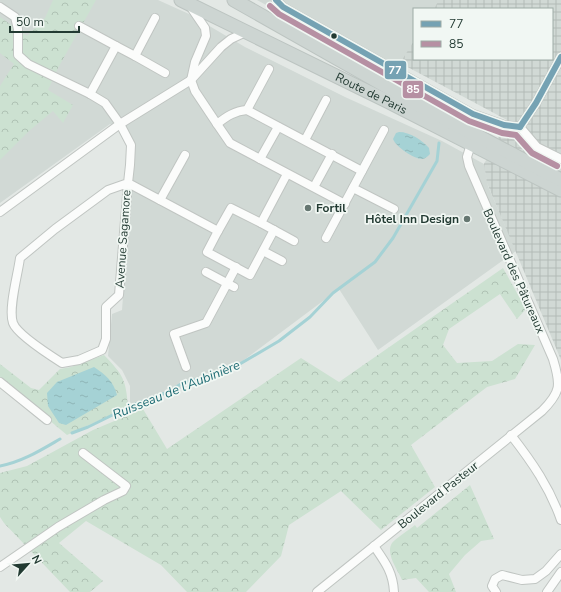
<svg xmlns="http://www.w3.org/2000/svg" width="561" height="592" font-family="'Nunito Sans',sans-serif">
<defs>
<pattern id="industrial-grid" width="8" height="8" patternUnits="userSpaceOnUse"><rect width="8" height="8" fill="#d1d9d5"/><path d="M0 4h8M4 0v8" fill="none" stroke="#b3bbb7"/></pattern>
<pattern id="forest-crowns" width="20" height="18" patternUnits="userSpaceOnUse"><rect width="20" height="18" fill="#cce1d1"/><path d="M2 6a3 3 0 1 1 6 0M12 15a3 3 0 1 1 6 0" fill="none" stroke="#afc2b4"/></pattern>
<pattern id="water-ripples" width="26" height="14" patternUnits="userSpaceOnUse"><rect width="26" height="14" fill="#a5d2d5"/><path d="M2 4q2-2 4 0t4 0M15 11q2-2 4 0t4 0" fill="none" stroke="#8eb5b7"/></pattern>
</defs>
<rect width="100%" height="100%" fill="#e3e8e5"/>
<g fill="#d1d9d5">
<path d="M0 0H158L189 14 245 47 345 97 442 141 484 164 488 186 516 251 378 350 339 289 236 366 130 409V386L122 370 108 356 112 314 122 310 130 205 127 135 110 124 0 203Z"/>
<path d="M257 0H441L435 9H414V46L394 75Z"/>
</g>
<path fill="url(#industrial-grid)" d="M439 0H561V360L487 183 484 164 507 120 400 63 414 41V59H552V9H434Z"/>
<g fill="url(#forest-crowns)">
<path d="M53 0H96L58 68 48 90 73 105 63 123 53 111 29 131 0 160V86L14 64 0 53V17L27 36 45 18Z"/>
<path d="M503 268 526 309 517 319 500 294 449 329 443 345 457 363 492 361 518 344 535 345 515 379 487 387 411 445 435 487 381 530 341 491 289 525 281 556 246 592H187L161 565 86 521 59 543 103 581 90 592H70L4 523 0 517V473L27 466 93 430 143 409 167 449 301 358 339 382Z"/>
<path d="M104 355C123 375 126 379 128 407L67 435 0 379V364L31 388 39 390 60 369 71 367Z"/>
<path d="M470 485 494 539 481 541 465 555 449 574 456 592H429L416 578 402 580C398 570 385 554 392 543 396 538 409 530 415 525L417 528Z"/>
</g>
<g fill="url(#water-ripples)">
<path d="M399 132C410 132 422 140 429 148L430 154C428 156 425 159 422 159 414 159 396 147 393 139L396 133Z"/>
<path d="M94 367C106 375 113 381 117 395L66 425 59 423 48 406 47 393 57 382Z"/>
</g>
<g fill="none" stroke-linecap="round" stroke-linejoin="round">
<g stroke="#a5d2d5" stroke-width="3">
<path d="M72 433 88 427 133 405 168 392 181 384 233 368 279 341 310 317 333 293 375 262 393 238 437 161 439 143"/>
<path d="M0 466C22 462 41 450 60 439"/>
</g>
<defs>
<g id="minor">
<path d="M276 0 283 7 473 114 504 125 520 127 537 147 561 159"/>
<path d="M190 6 205 28 206 36 195 62 191 80"/>
<path d="M0 7 15 17 18 29V55L28 64 90 94 105 103 120 124 131 145 130 165 128 183 119 295 106 307V339L102 350 79 360 62 363C51 356 17 334 13 323 8 309 18 274 20 258L55 229 108 190 128 183 218 231 231 208 261 223 287 174"/>
<path d="M79 26 116 46"/>
<path d="M135 56 165 73"/>
<path d="M191 80 195 91 217 124C227 116 235 111 247 110L362 171"/>
<path d="M90 94 116 46 135 56 155 18"/>
<path d="M247 110 269 69"/>
<path d="M217 124 230 143 345 204"/>
<path d="M520 127 536 103 561 57"/>
<path d="M305 140 326 100"/>
<path d="M260 159 278 127"/>
<path d="M314 187 332 154"/>
<path d="M353 188 394 209"/>
<path d="M160 200 185 155"/>
<path d="M0 212 120 124 191 80 221 47 231 39 246 32"/>
<path d="M261 223 294 241"/>
<path d="M218 231 207 252 250 275 274 230"/>
<path d="M326 238 384 130"/>
<path d="M263 251 282 261"/>
<path d="M206 272 234 287"/>
<path d="M186 367 174 334 206 323 236 267"/>
<path d="M0 382 47 420"/>
<path d="M511 435C532 462 550 488 561 520"/>
<path d="M374 546C385 562 393 572 394 592"/>
<path d="M0 567 58 527 104 500 123 491 126 486 83 453"/>
<path d="M317 592 542 411C561 392 561 385 553 359L469 166 467 157 471 144"/>
<path d="M496 592 492 586 495 579 502 575 522 580 535 579 546 571 561 554"/>
<path d="M547 592 561 572"/>
</g>
<g id="primary">
<path id="s1" d="M181 0 387 101 561 190"/>
<path d="M234 0 423 107 561 180"/>
</g>
</defs>
<use href="#minor" stroke="#c0c5c2" stroke-width="10"/>
<use href="#primary" stroke="#bcc4c1" stroke-width="15"/>
<use href="#minor" stroke="#fbfcfb" stroke-width="8"/>
<use href="#primary" stroke="#cdd5d2" stroke-width="13"/>
<defs>
<g id="bus-1">
<path d="M276 0 283 7 473 114 504 125 520 127"/>
<path d="M520 127 536 103 561 57"/>
</g>
<path id="bus-2" d="M270 6 279 14 469 121 502 133 516 135 532 153 557 166"/>
</defs>
<use href="#bus-1" stroke="#f1f7f3" stroke-width="9"/>
<use href="#bus-2" stroke="#f1f7f3" stroke-width="9"/>
<use href="#bus-1" stroke="#75a2b3" stroke-width="6"/>
<use href="#bus-2" stroke="#b690a3" stroke-width="6"/>
</g>
<circle fill="#223a32" stroke="#f1f7f3" stroke-width="1.5" cx="334" cy="36" r="3.5"/>
<g fill="#667771" stroke="#f1f7f3" stroke-width="1.5">
<circle cx="308" cy="208" r="4"/>
<circle cx="467" cy="219" r="4"/>
</g>
<g text-anchor="middle" stroke-width="3.5" stroke-linejoin="round" paint-order="stroke">
<g font-size="12" fill="#223a32" stroke="#f1f7f3">
<text dy="4" stroke="none"><textPath href="#s1" startOffset="212">Route de Paris</textPath></text>
<text transform="translate(123 239) rotate(-86)" y="4">Avenue Sagamore</text>
<text transform="translate(514 271) rotate(66)" y="4">Boulevard des Pâtureaux</text>
<text transform="translate(438 495) rotate(-39)" y="4">Boulevard Pasteur</text>
</g>
<g font-size="12" font-weight="bold" fill="#223a32" stroke="#f1f7f3" text-anchor="start">
<text x="316" y="212">Fortil</text>
<text x="459" y="223" text-anchor="end">Hôtel Inn Design</text>
</g>
<g font-size="13" font-style="italic" fill="#1e6c74" stroke="#f1f7f3">
<text transform="translate(176 389) rotate(-22)" y="5">Ruisseau de l'Aubinière</text>
</g>
</g>
<g stroke="#f1f7f3" stroke-width="1.5">
<rect x="384" y="60" width="23" height="20" rx="4" fill="#75a2b3"/>
<rect x="402" y="80" width="22" height="19" rx="4" fill="#b690a3"/>
</g>
<g font-size="11" text-anchor="middle" font-weight="bold" fill="#fff">
<text x="395" y="74">77</text>
<text x="413" y="93">85</text>
</g>
<rect x="413" y="8" width="140" height="52" fill="#f1f7f3" stroke="#9eaba6"/>
<rect x="421" y="21" width="20" height="6" fill="#75a2b3" stroke="#9eaba6"/>
<text x="449" y="28" font-size="12" fill="#223a32">77</text>
<rect x="421" y="41" width="20" height="6" fill="#b690a3" stroke="#9eaba6"/>
<text x="449" y="48" font-size="12" fill="#223a32">85</text>
<g transform="translate(28 564) rotate(63)" stroke="#f1f7f3" stroke-width="3" paint-order="stroke">
<path d="M0-3L7 15L0 10L-7 15Z" fill="#223a32"/>
<text y="-6" font-size="11" font-weight="bold" text-anchor="middle" fill="#223a32">N</text>
</g>
<path d="M10 26v6h69v-6" fill="none" stroke="#223a32" stroke-width="2"/>
<text x="16" y="26" font-size="12" fill="#223a32" stroke="#f1f7f3" stroke-width="3" paint-order="stroke">50 m</text>
</svg>
